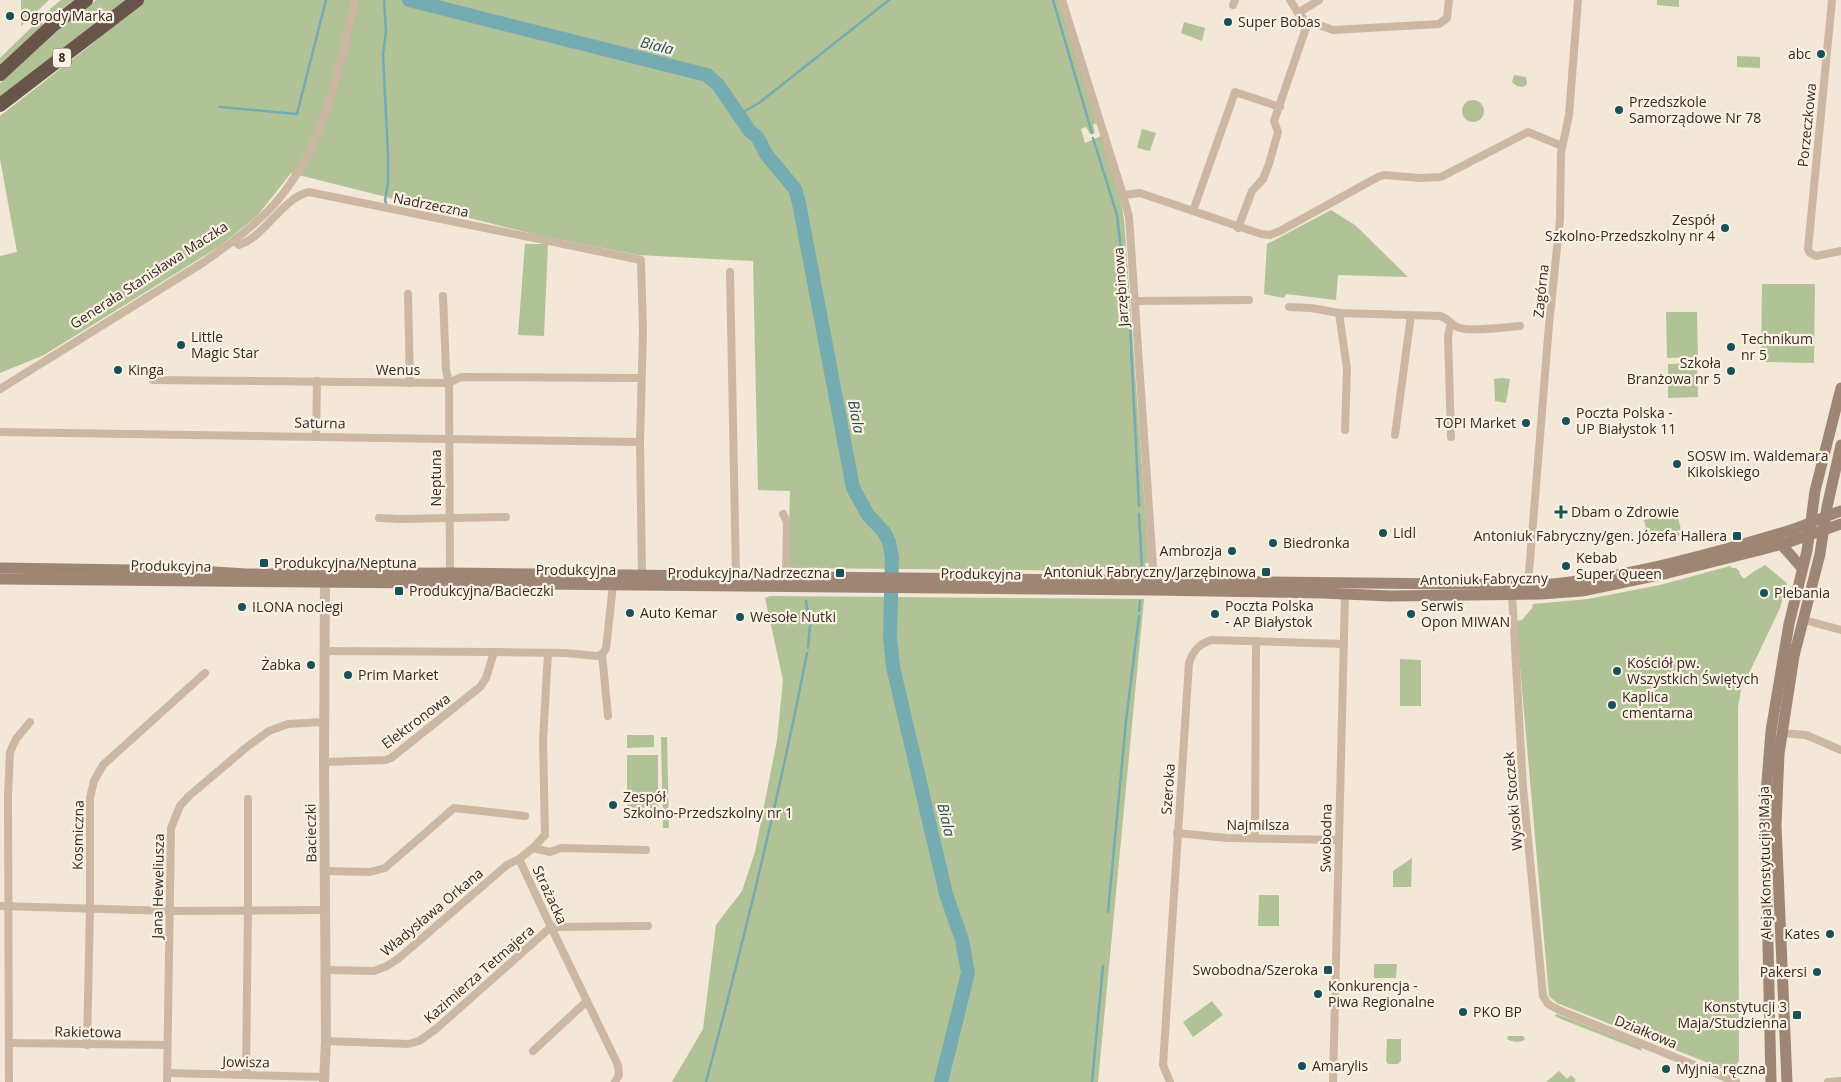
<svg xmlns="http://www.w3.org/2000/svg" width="1841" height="1082" font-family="'Open Sans',sans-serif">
<rect width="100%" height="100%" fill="#f3e7d7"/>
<g fill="#b1c296">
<path d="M21 0H49L21 26Z"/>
<path d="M61 0H74L51 17 49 13 50 9Z"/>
<path d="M96 0H129L0 98V83L66 23Z"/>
<path d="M144 0H1059L1097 123 1093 125 1095 133 1090 134 1086 127 1081 129 1085 143 1101 136 1120 197 1124 219 1149 563H1145L1146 571 788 568 790 491 758 490 753 261 638 255 537 235 291 173 258 215 220 246 44 355 0 373V256L17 252 0 159V116L87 48Z"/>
<path d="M1657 0H1679V7L1657 5Z"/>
<path d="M38 21 43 24 42 26 0 64V58Z"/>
<path d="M1184 22 1205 28 1202 41 1181 33Z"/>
<path d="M1737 56 1760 57V68L1737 67Z"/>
<path d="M1514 75 1526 77 1527 84 1523 87 1517 86 1512 82Z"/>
<circle cx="1473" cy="111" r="11"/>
<path d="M1142 129 1156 133 1150 151 1137 148Z"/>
<path d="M1331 210 1355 225 1408 277 1338 275 1336 300 1286 294 1284 298 1264 294 1267 244Z"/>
<path d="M525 244H548L544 336 518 335Z"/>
<path d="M1762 284H1815L1814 363 1761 362Z"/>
<path d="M1697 312 1698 357 1667 358 1666 312Z"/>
<path d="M1697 363 1698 397 1668 398V364Z"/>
<path d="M1502 378 1510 379 1506 403 1495 401 1494 379Z"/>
<path d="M1677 513 1681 530 1648 537 1644 520Z"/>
<path d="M1681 532 1682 535 1649 543 1648 539Z"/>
<path d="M1765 565 1787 583 1780 608 1741 690 1738 707 1739 1061 1731 1072 1557 1003 1549 996 1516 621 1522 620 1532 608 1533 604 1588 599 1660 585 1730 566 1732 568H1736L1740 572 1739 573 1744 579 1753 572Z"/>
<path d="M770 596 1144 599 1098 1082H672L703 1029 716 925 742 891 755 852 777 740 783 680 765 598Z"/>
<path d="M1400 659 1421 660V706H1400Z"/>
<path d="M627 735H654V747L627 748Z"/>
<path d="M661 737H667L669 828H663Z"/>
<path d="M627 755H658V809L627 810Z"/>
<path d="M1412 858 1411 887H1393V871Z"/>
<path d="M1259 895H1279V926H1258Z"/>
<path d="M1374 964H1397L1396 978H1374Z"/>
<path d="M1212 1001 1223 1015 1193 1037 1183 1022Z"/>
<path d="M1557 1014 1641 1047 1642 1051 1556 1017 1555 1015Z"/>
<path d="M1508 1036H1523L1525 1039C1522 1043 1511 1042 1507 1039Z"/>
<path d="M1387 1039H1401V1061L1398 1064H1388L1386 1061Z"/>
<path d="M1559 1071 1567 1079 1571 1075 1576 1080 1574 1082H1546Z"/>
</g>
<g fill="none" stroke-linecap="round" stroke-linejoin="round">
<g stroke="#74acb1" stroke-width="2.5">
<path d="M384 0 386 31 383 55 388 155V183L385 200 386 203"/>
<path d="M1053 0 1092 133"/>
<path d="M220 107 297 114 326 0"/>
<path d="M738 115 759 103 889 0"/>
<path d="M1093 138 1117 215 1130 326 1139 506"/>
<path d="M1139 514 1142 570"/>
<path d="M806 601 810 625 808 648"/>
<path d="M1139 611 1140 601"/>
<path d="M1108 912 1126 721 1139 616"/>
<path d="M706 1082C744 940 779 798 807 653"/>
<path d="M1092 1082 1103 966"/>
</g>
<path stroke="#74acb1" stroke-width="14" d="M409 0 707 75 719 86 749 130 758 138 766 154 795 189 799 203 853 488 868 515 884 532 889 542 892 557 890 637 893 667 946 894 962 940 968 973 941 1082"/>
<g stroke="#cbb7a2" stroke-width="8">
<path d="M1062 0 1123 195 1129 217 1154 581"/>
<path d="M1290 0 1298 13 1305 20 1333 30 1439 24 1447 18 1449 0"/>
<path d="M1832 0 1808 249 1810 253 1816 256 1841 251"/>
<path d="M1233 5 1235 0"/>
<path d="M1298 13 1319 0"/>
<path d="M1123 195 1140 193 1261 234 1270 235 1280 231 1378 177 1384 175 1420 178 1441 177 1528 132 1562 146"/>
<path d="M1193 211 1235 92 1280 107"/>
<path d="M1238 228 1252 191 1263 179 1269 164 1278 132 1274 121 1308 22"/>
<path d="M234 241 239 245C266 236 282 198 309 192L641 260 643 331 640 442 642 575"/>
<path d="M730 272 736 576"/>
<path d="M408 294 410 383"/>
<path d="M443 296 446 370 449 383 450 573"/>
<path d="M1135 301 1249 300"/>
<path d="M1289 307 1311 308 1339 313 1440 316C1448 318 1452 326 1460 328 1473 332 1505 327 1520 326"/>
<path d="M1339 313 1347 369 1345 430"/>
<path d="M153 380 449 383 461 377 641 378"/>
<path d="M0 389 204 262C227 246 248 231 267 212 323 155 337 75 355 0"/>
<path d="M0 432 640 442"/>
<path d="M1395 435 1411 315"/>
<path d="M316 436 317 381"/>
<path d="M1451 437 1448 336 1451 323"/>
<path d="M783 514 787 522 786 577"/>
<path d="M379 518 400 519 506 517"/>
<path d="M1528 585 1549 325 1560 219 1561 153 1569 115 1578 0"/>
<path d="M1512 594 1523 787 1543 996 1548 1004 1559 1010 1736 1082"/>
<path d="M1804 620 1841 630"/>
<path d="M325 651 494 652 565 653 598 656 602 654 606 649 613 585"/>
<path d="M548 653 543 740 545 835 533 848 519 859 551 927 618 1065 619 1075 615 1082"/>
<path d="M602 654 608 716"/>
<path d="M1782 733 1806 735 1841 750"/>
<path d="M324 762 386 760 391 758 480 687 486 678 494 652"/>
<path d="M1177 833 1227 838 1339 840"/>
<path d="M1255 838 1256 641"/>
<path d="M533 848 550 852 561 848 646 850"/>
<path d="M325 871 370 872 385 868 454 808 525 816"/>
<path d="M0 906 171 911 325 910"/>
<path d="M326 970 374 971 387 966 399 958 507 865 519 859"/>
<path d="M326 1041 408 1044 419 1041 436 1029 551 927 648 926"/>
<path d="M9 1043 167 1045"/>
<path d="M87 1045 90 908V798L94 781 103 765 205 673"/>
<path d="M533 1051 587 1001"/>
<path d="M168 1073 324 1077"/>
<path d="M246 1074 248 907V799"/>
<path d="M9 1082 8 796 10 752 16 739 30 722"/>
<path d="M167 1082 171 828 180 806 189 796 248 746 269 731 288 724 324 722"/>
<path d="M1170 1082 1163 1065 1189 663C1193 651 1198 645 1211 640L1344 644"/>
<path d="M1333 1082 1345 595"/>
<path d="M1828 1082 1841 1081"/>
</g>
<path stroke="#cbb7a2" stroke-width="10" d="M324 1082 326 1041 324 762 325 583"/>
<g stroke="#9f8674" stroke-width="11">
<path d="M1781 544 1802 568"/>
<path d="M0 568 198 571 246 574 450 573 1540 585C1625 578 1709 555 1791 530 1808 524 1824 517 1841 511"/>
<path d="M0 579 1152 590 1322 593 1390 596 1541 594 1582 591 1668 573 1760 550 1789 542 1841 524"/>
<path d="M1771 1082 1765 807 1771 731 1789 624 1807 551 1815 491 1841 388"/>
<path d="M1787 1082 1776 825 1779 754 1794 656 1820 554 1827 507 1841 445"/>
</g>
<g stroke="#685448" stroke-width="14">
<path d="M0 74 52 26 86 0"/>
<path d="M0 105 137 0"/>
</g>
</g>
<g fill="#185259" stroke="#faf1e3" stroke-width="2">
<circle cx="10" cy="16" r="5"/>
<circle cx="1228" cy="22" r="5"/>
<circle cx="1821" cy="54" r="5"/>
<circle cx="1619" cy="110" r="5"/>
<circle cx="1725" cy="228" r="5"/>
<circle cx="181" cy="345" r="5"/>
<circle cx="1731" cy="347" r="5"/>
<circle cx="118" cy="370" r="5"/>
<circle cx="1731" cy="371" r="5"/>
<circle cx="1566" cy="421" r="5"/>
<circle cx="1526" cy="423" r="5"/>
<circle cx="1677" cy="464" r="5"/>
<path d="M1558.5 504.5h5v5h5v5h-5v5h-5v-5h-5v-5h5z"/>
<circle cx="1383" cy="533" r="5"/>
<rect x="1732" y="531" width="10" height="10" rx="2.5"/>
<circle cx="1273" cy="543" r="5"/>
<circle cx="1232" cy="551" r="5"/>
<rect x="259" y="558" width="10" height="10" rx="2.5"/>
<circle cx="1566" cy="566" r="5"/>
<rect x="1261" y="567" width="10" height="10" rx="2.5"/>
<rect x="835" y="568" width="10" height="10" rx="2.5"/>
<rect x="394" y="586" width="10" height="10" rx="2.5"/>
<circle cx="1764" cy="593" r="5"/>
<circle cx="242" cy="607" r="5"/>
<circle cx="630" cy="613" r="5"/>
<circle cx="1215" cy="614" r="5"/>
<circle cx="1411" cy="614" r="5"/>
<circle cx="740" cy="617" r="5"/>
<circle cx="311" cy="665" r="5"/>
<circle cx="1617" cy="671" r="5"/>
<circle cx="348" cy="675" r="5"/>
<circle cx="1612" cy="705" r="5"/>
<circle cx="613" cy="805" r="5"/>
<circle cx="1830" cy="934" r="5"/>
<rect x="1323" y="965" width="10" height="10" rx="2.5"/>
<circle cx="1817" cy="972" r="5"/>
<circle cx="1318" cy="994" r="5"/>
<circle cx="1463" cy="1012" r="5"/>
<rect x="1792" y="1010" width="10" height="10" rx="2.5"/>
<circle cx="1302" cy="1066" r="5"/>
<circle cx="1666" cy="1069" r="5"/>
</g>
<g text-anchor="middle" stroke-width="4.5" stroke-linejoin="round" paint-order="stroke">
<rect fill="#faf1e3" stroke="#70665e" stroke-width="1" x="53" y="48.5" width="18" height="19" rx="4"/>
<g font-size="12" font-weight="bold" fill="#352b25">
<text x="62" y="62">8</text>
</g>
<g font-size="14" fill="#352b25" stroke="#faf1e3" text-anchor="start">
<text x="20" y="21">Ogrody Marka</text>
<text x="1238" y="27">Super Bobas</text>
<text x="1811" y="59" text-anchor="end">abc</text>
<text x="1629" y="107">Przedszkole<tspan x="1629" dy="16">Samorządowe Nr 78</tspan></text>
<text x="1715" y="225" text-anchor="end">Zespół<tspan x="1715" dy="16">Szkolno-Przedszkolny nr 4</tspan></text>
<text x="191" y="342">Little<tspan x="191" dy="16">Magic Star</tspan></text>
<text x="1741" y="344">Technikum<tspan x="1741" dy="16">nr 5</tspan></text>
<text x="1721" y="368" text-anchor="end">Szkoła<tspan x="1721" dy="16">Branżowa nr 5</tspan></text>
<text x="128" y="375">Kinga</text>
<text x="1576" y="418">Poczta Polska -<tspan x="1576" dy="16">UP Białystok 11</tspan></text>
<text x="1516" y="428" text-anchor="end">TOPI Market</text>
<text x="1687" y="461">SOSW im. Waldemara<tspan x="1687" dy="16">Kikolskiego</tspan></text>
<text x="1571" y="517">Dbam o Zdrowie</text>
<text x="1393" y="538">Lidl</text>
<text x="1727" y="541" text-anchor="end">Antoniuk Fabryczny/gen. Józefa Hallera</text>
<text x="1283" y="548">Biedronka</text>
<text x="1222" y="556" text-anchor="end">Ambrozja</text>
<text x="1576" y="563">Kebab<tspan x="1576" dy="16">Super Queen</tspan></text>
<text x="274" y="568">Produkcyjna/Neptuna</text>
<text x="1256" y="577" text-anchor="end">Antoniuk Fabryczny/Jarzębinowa</text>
<text x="830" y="578" text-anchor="end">Produkcyjna/Nadrzeczna</text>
<text x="409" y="596">Produkcyjna/Bacieczki</text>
<text x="1774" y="598">Plebania</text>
<text x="1225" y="611">Poczta Polska<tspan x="1225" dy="16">- AP Białystok</tspan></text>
<text x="1421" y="611">Serwis<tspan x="1421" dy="16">Opon MIWAN</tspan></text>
<text x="252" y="612">ILONA noclegi</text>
<text x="640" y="618">Auto Kemar</text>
<text x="750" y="622">Wesołe Nutki</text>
<text x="1627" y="668">Kościół pw.<tspan x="1627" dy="16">Wszystkich Świętych</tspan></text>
<text x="301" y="670" text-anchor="end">Żabka</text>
<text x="358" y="680">Prim Market</text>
<text x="1622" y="702">Kaplica<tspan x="1622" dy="16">cmentarna</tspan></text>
<text x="623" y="802">Zespół<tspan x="623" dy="16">Szkolno-Przedszkolny nr 1</tspan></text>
<text x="1820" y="939" text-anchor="end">Kates</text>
<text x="1318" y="975" text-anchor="end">Swobodna/Szeroka</text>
<text x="1807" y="977" text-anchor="end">Pakersi</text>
<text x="1328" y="991">Konkurencja -<tspan x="1328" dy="16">Piwa Regionalne</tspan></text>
<text x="1787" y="1012" text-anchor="end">Konstytucji 3<tspan x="1787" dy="16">Maja/Studzienna</tspan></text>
<text x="1473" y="1017">PKO BP</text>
<text x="1312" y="1071">Amarylis</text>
<text x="1676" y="1074">Myjnia ręczna</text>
</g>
<g font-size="14" fill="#352b25" stroke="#faf1e3">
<text transform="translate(1807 125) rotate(-84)" y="5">Porzeczkowa</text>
<text transform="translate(431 205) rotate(11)" y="5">Nadrzeczna</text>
<text transform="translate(149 275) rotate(-33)" y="5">Generała Stanisława Maczka</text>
<text transform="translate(1121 287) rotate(-94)" y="5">Jarzębinowa</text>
<text transform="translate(1541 291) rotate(-84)" y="5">Zagórna</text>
<text x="398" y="375">Wenus</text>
<text transform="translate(320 423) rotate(1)" y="5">Saturna</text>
<text transform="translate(436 478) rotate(-90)" y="5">Neptuna</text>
<text transform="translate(171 566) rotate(1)" y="5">Produkcyjna</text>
<text x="576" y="575">Produkcyjna</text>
<text transform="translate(981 574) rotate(1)" y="5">Produkcyjna</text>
<text transform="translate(1484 579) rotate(-1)" y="5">Antoniuk Fabryczny</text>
<text transform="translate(416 721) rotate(-37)" y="5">Elektronowa</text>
<text transform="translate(1168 789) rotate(-86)" y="5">Szeroka</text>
<text transform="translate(1513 801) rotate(-95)" y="5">Wysoki Stoczek</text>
<text x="1258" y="830">Najmilsza</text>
<text transform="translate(311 833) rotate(-91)" y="5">Bacieczki</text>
<text transform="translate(78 835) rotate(-89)" y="5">Kosmiczna</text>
<text transform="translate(1326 838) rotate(-89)" y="5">Swobodna</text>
<text transform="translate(1765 863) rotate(-91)" y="5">Aleja Konstytucji 3 Maja</text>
<text transform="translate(158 886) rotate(-89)" y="5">Jana Heweliusza</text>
<text transform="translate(550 895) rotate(65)" y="5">Strażacka</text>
<text transform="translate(432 912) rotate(-40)" y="5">Władysława Orkana</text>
<text transform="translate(479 974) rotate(-41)" y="5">Kazimierza Tetmajera</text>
<text transform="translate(88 1032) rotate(1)" y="5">Rakietowa</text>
<text transform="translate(1646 1032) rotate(22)" y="5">Działkowa</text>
<text transform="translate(246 1062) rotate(1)" y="5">Jowisza</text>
</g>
<g font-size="15" font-style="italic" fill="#185259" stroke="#faf1e3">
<text transform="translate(657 46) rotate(14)" y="5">Biala</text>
<text transform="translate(856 417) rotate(79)" y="5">Biala</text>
<text transform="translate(946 820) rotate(77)" y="5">Biala</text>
</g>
</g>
</svg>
